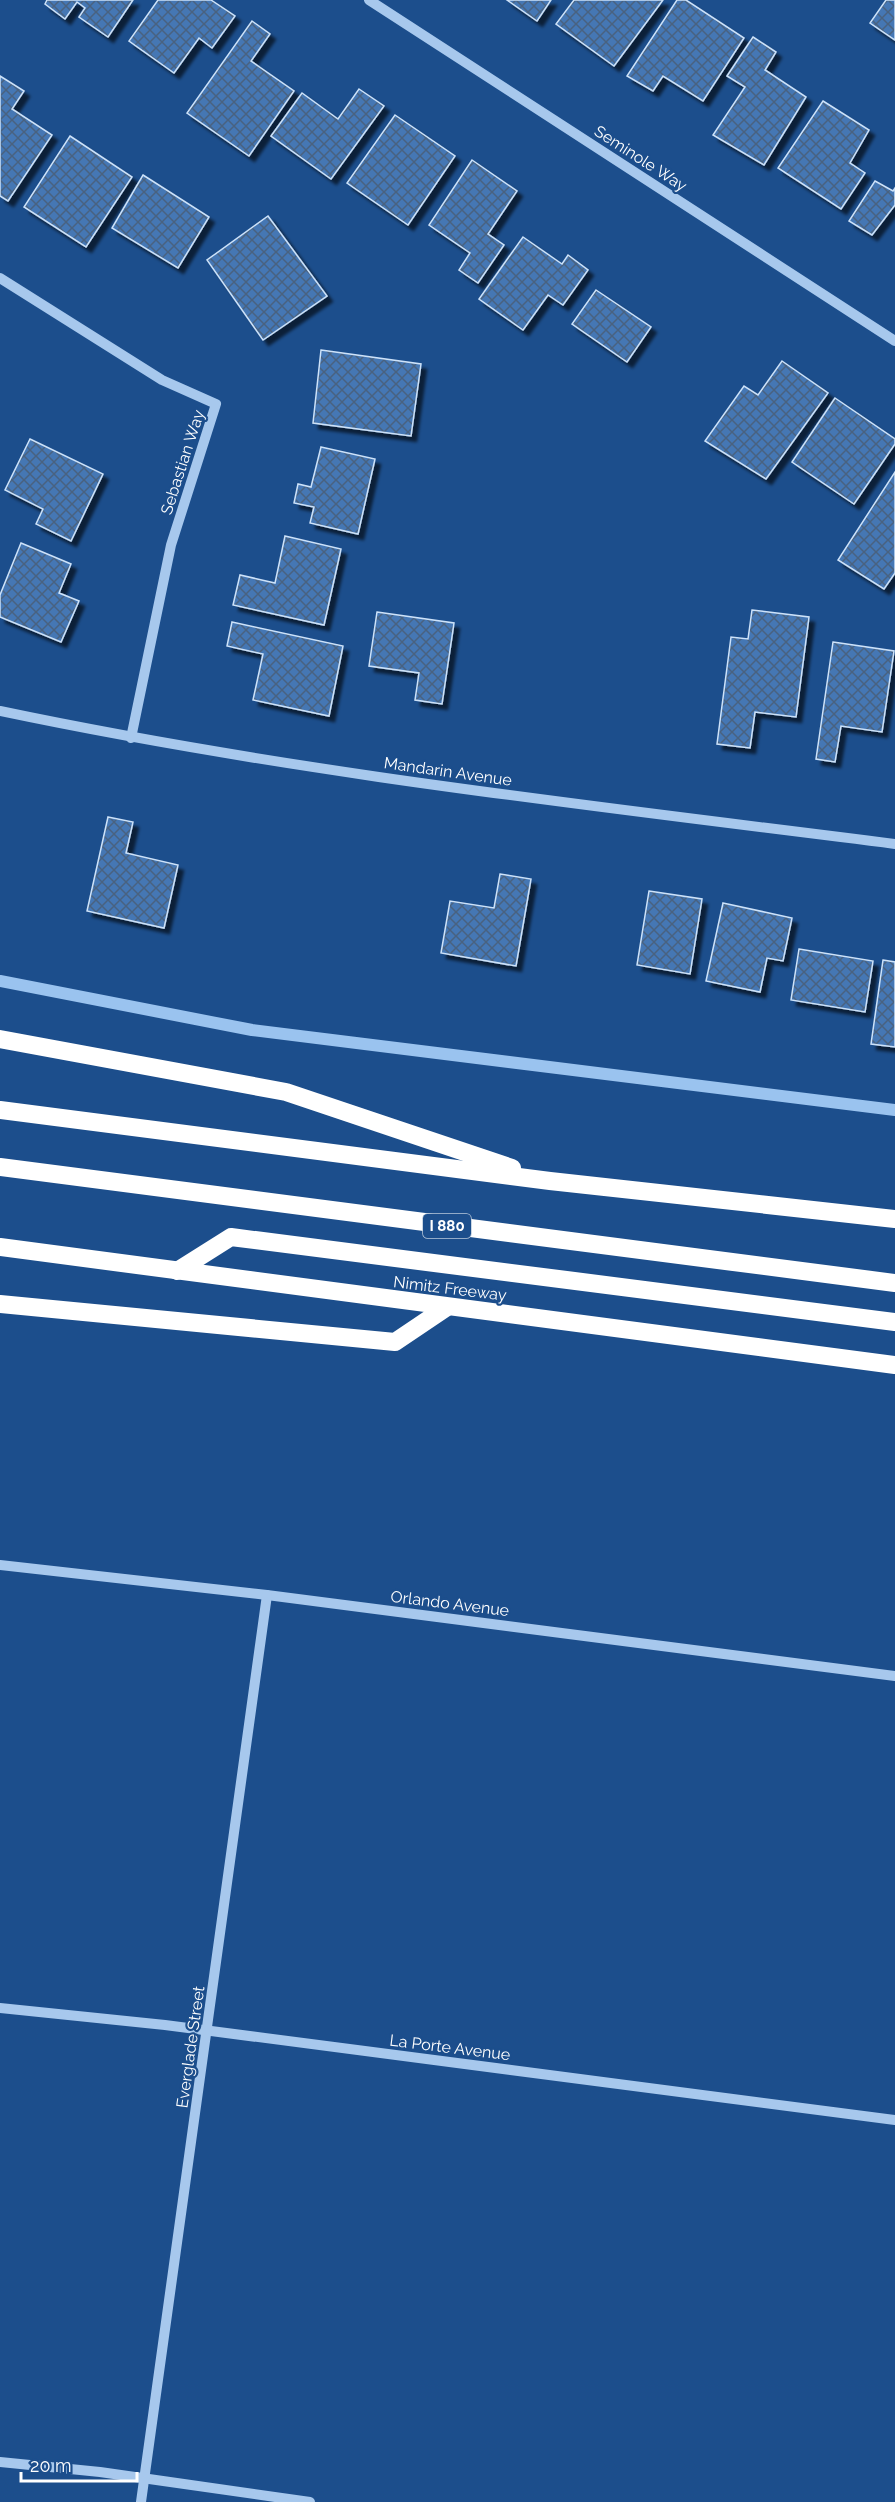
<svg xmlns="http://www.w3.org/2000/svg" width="895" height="2502" font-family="Raleway,sans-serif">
<defs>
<pattern id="building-cross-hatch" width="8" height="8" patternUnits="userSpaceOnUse" patternTransform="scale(1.5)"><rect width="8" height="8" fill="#4477b4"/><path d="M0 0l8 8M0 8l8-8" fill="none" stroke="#486280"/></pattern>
<filter id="shadow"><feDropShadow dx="5.5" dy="5.5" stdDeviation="1.5" flood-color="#0009"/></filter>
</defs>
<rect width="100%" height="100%" fill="#1c4e8c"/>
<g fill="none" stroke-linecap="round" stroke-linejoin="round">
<path stroke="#9ac3ef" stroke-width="12" d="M0 981 252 1030 895 1110"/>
</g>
<g fill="url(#building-cross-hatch)" stroke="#cde2f9" stroke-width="1.5" filter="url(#shadow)">
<path d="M47 0H133L108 37 79 17 85 8 77 2 65 19 45 4Z"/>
<path d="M158 0H211L235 16 212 48 199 38 174 73 129 41Z"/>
<path d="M507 0H551L537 21Z"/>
<path d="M574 0H663L614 66 556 24Z"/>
<path d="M677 0H686L744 38 703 101 663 76 653 91 627 76Z"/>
<path d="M886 0H895V40L870 23Z"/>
<path d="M252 21 270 34 251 61 294 91 249 156 187 113Z"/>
<path d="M753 37 776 52 765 70 806 97 764 165 713 135 745 87 727 76Z"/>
<path d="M0 76 24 91 12 109 52 135 8 201 0 196Z"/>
<path d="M359 89 384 106 331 179 271 136 302 93 338 119Z"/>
<path d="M823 101 869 130 850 163 865 173 841 209 778 168Z"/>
<path d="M395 115 455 156 408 225 347 183Z"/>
<path d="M70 136 132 177 86 247 24 207Z"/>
<path d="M472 160 517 191 488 234 504 245 478 283 459 270 470 253 429 225Z"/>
<path d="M143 175 209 217 178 268 112 228Z"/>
<path d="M875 181 893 191 895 188V205L872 235 849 221Z"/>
<path d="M268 216 327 296 263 340 207 260Z"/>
<path d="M523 237 562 264 568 255 588 270 563 305 548 295 523 330 479 299Z"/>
<path d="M596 290 651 327 627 362 572 324Z"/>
<path d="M321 350 421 364 411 436 313 423Z"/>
<path d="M782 361 828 393 766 479 705 441 744 386 758 395Z"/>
<path d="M835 398 895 439V444L854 504 792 462Z"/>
<path d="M30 439 103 474 71 541 36 524 43 509 5 490Z"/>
<path d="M321 447 375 459 358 534 310 523 314 507 294 503 298 484 311 487Z"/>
<path d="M895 472V573L884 589 838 560Z"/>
<path d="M285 536 341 549 324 625 233 605 240 575 275 583Z"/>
<path d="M21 543 71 564 59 593 79 601 61 642 0 617V595Z"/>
<path d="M752 610 809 617 796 717 755 712 750 748 717 744 731 637 748 639Z"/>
<path d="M377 612 454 623 442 704 415 700 419 673 369 666Z"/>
<path d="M232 622 343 646 329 716 253 700 263 654 227 646Z"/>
<path d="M833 642 894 651 882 732 841 726 835 762 816 759Z"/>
<path d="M108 817 133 822 126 853 178 865 164 928 87 911Z"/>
<path d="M500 874 531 879 516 966 441 953 450 901 494 908Z"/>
<path d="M649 891 702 899 690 974 637 965Z"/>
<path d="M723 903 792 918 783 961 767 958 760 992 706 981Z"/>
<path d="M799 949 873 961 865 1012 791 1000Z"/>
<path d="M883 960 895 962V1047L871 1044Z"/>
</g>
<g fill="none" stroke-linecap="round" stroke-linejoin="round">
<g stroke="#a7c8ed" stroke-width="10">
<path d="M369 0 895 341"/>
<path d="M0 278 162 380 216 404 171 545 131 738"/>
<path d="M0 711C295 773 596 806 895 844"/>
<path d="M0 1565 267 1595 895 1676"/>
<path d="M0 2008 165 2025 895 2120"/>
<path d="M0 2462 100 2472 310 2502"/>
<path d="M141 2502 267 1595"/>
</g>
<g stroke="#fff" stroke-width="18">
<path d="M0 1039 286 1092 512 1168"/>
<path d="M0 1110 550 1181 895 1219"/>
<path d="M0 1167 895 1283"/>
<path d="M0 1247 895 1365"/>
<path d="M177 1271 231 1237 895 1322"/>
<path d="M0 1304 395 1342 447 1307"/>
</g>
</g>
<g text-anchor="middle" stroke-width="4.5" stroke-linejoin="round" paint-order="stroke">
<rect fill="#1c4e8c" stroke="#bbcadc" stroke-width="1.5" x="423" y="1214" width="48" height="24" rx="4.5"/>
<g font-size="15" font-weight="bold" fill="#fff">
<text x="447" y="1231">I 880</text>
</g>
<g font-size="16" fill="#fff" stroke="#1c4e8c">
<text transform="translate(641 158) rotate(33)" y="6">Seminole Way</text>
<text transform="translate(182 462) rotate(-72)" y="6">Sebastian Way</text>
<text transform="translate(448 771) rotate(8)" y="6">Mandarin Avenue</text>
<text transform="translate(450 1288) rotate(7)" y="6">Nimitz Freeway</text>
<text transform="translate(450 1603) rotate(7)" y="6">Orlando Avenue</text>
<text transform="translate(190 2047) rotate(-82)" y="6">Everglade Street</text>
<text transform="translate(450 2047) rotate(7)" y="6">La Porte Avenue</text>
</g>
</g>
<path d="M21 2472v9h116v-9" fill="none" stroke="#ffffff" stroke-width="3"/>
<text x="30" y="2472" font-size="18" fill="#ffffff" stroke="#1c4e8c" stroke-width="4.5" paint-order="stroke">20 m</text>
</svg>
